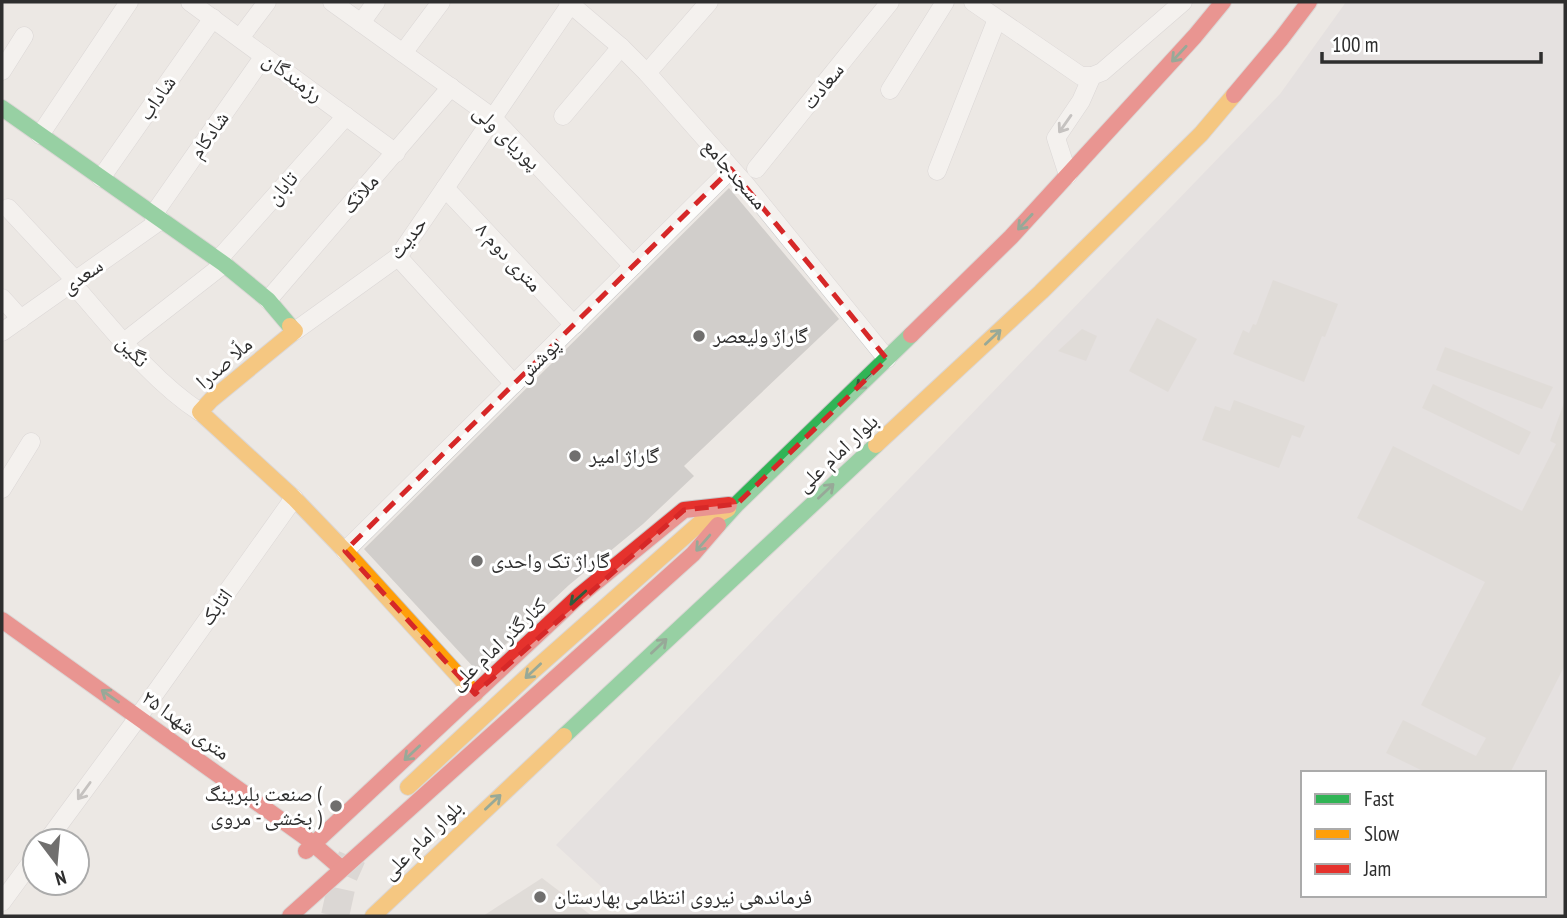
<svg xmlns="http://www.w3.org/2000/svg" width="1567" height="918" font-family="'PT Sans Narrow','Noto Naskh Arabic',sans-serif">
<rect width="100%" height="100%" fill="#ece8e4"/>
<path fill="#dcd9db" fill-rule="evenodd" d="M1346 2H1565V916H633L556 845 1280 94ZM1303 773H1544V895H1303Z"/>
<g fill="#d1cecb">
<path d="M729 188 839 319 684 466 694 476 643 524 569 585 477 671 364 549Z"/>
<path d="M1273 280 1338 304 1325 337 1322 336 1304 382 1233 354 1243 330 1249 333 1253 324 1256 325Z"/>
<path d="M1157 318 1197 339 1168 392 1129 371Z"/>
<path d="M1082 329 1097 336 1086 361 1058 351Z"/>
<path d="M1445 347 1553 387 1542 409 1436 370Z"/>
<path d="M1433 384 1531 432 1519 455 1422 408Z"/>
<path d="M1234 400 1305 426 1300 438 1292 435 1279 468 1202 440 1215 406 1230 411Z"/>
<path d="M1564 403H1565V665L1510 773H1427L1386 753 1403 720 1476 756 1486 738 1421 705 1485 582 1357 518 1393 446 1522 511 1556 444 1550 441Z"/>
<path d="M542 878 592 916H483Z"/>
</g>
<g fill="none" stroke-linecap="round" stroke-linejoin="round">
<path stroke="#c6c3c0" stroke-width="28" stroke-dasharray="28 14" stroke-linecap="butt" d="M335 916 344 875 352 857"/>
<defs>
<g id="street">
<path d="M190 2 396 153"/>
<path d="M332 2 492 117 633 266"/>
<path d="M568 2 621 47 647 73 746 185 887 359"/>
<path d="M973 2 1081 76H1092L1102 72 1183 2"/>
<path d="M361 23 376 2"/>
<path d="M240 38 267 2"/>
<path d="M403 53 441 2"/>
<path d="M2 71 24 36"/>
<path d="M647 73 709 2"/>
<path d="M890 90 945 2"/>
<path d="M563 116 621 47"/>
<path d="M40 135 129 2"/>
<path d="M756 169 890 2"/>
<path d="M937 171 997 19"/>
<path d="M1068 175 1056 138 1081 101 1092 76"/>
<path d="M101 178 213 18"/>
<path d="M445 188 574 325"/>
<path d="M8 208 76 281"/>
<path d="M153 215 264 56"/>
<path d="M398 257 514 384"/>
<path d="M218 260 346 116"/>
<path d="M72 283C111 327 151 380 200 412"/>
<path d="M2 298 21 319"/>
<path d="M268 300 451 87"/>
<path d="M295 331 398 257 572 2"/>
<path d="M2 332 161 220"/>
<path d="M124 342 224 264"/>
<path d="M2 489 31 442"/>
<path d="M345 551 731 169"/>
<path d="M47 841 131 727 294 498"/>
<path d="M2 902 35 857"/>
</g>
<g id="fast">
<path d="M2 108 224 264 268 300 290 326"/>
<path d="M718 525 737 504 911 335"/>
<path d="M564 736 876 445"/>
</g>
<g id="slow">
<path d="M290 326 295 331 211 400 200 412 294 498 345 551 475 694"/>
<path d="M876 445 1041 292 1201 134 1234 95"/>
<path d="M408 787 534 670 700 523 728 509"/>
<path d="M373 916 564 736"/>
</g>
<g id="jam">
<path d="M1234 95 1281 39 1309 2"/>
<path d="M911 335 1011 237 1195 36 1223 2"/>
<path d="M2 620 305 837 341 868"/>
<path d="M306 851 579 596 684 510 729 505"/>
<path d="M290 916 693 554 718 525"/>
</g>
</defs>
<use href="#street" stroke="#c5c4c5" stroke-width="19"/>
<use href="#fast" stroke="#c5c4c5" stroke-width="18"/>
<use href="#slow" stroke="#c5c4c5" stroke-width="18"/>
<use href="#jam" stroke="#c5c4c5" stroke-width="18"/>
<use href="#street" stroke="#fcfcfb" stroke-width="18"/>
<use href="#fast" stroke="#30b455" stroke-width="16"/>
<use href="#slow" stroke="#ff9f0a" stroke-width="16"/>
<use href="#jam" stroke="#e5322d" stroke-width="16"/>
</g>
<defs><path id="oneway-shaft" d="M-6 0H5M1.5-3L5.5 0L1.5 3" fill="none" stroke-width="1.6" stroke-linecap="round" stroke-linejoin="round" transform="scale(1.75)"/></defs>
<g stroke="#2f5d3c">
<use href="#oneway-shaft" transform="translate(1179 54) rotate(133)"/>
<use href="#oneway-shaft" transform="translate(1025 222) rotate(133)"/>
<use href="#oneway-shaft" transform="translate(993 337) rotate(-43)"/>
<use href="#oneway-shaft" transform="translate(864 382) rotate(136)"/>
<use href="#oneway-shaft" transform="translate(826 491) rotate(-43)"/>
<use href="#oneway-shaft" transform="translate(703 543) rotate(131)"/>
<use href="#oneway-shaft" transform="translate(578 598) rotate(138)"/>
<use href="#oneway-shaft" transform="translate(659 646) rotate(-43)"/>
<use href="#oneway-shaft" transform="translate(533 671) rotate(137)"/>
<use href="#oneway-shaft" transform="translate(110 696) rotate(-145)"/>
<use href="#oneway-shaft" transform="translate(412 753) rotate(137)"/>
<use href="#oneway-shaft" transform="translate(493 802) rotate(-43)"/>
</g>
<g stroke="#959594">
<use href="#oneway-shaft" transform="translate(1065 124) rotate(125)"/>
<use href="#oneway-shaft" transform="translate(84 791) rotate(126)"/>
</g>
<path d="M0 0H1567V918H0ZM731 169 887 359 737 504 684 510 475 694 345 551Z" fill="#ece8e4" fill-opacity=".55" fill-rule="evenodd"/>
<path fill="none" stroke="#d62828" stroke-width="5" stroke-dasharray="14 9" stroke-linejoin="round" d="M731 169 887 359 737 504 684 510 475 694 345 551Z"/>
<g fill="#706f6e" stroke="#fff" stroke-width="2.5">
<circle cx="699" cy="336" r="7"/>
<circle cx="575" cy="456" r="7"/>
<circle cx="477" cy="561" r="7"/>
<circle cx="336" cy="806" r="7"/>
<circle cx="540" cy="897" r="7"/>
</g>
<g text-anchor="middle" stroke-width="6" stroke-linejoin="round" paint-order="stroke">
<g font-size="21" fill="#2e2e2e" stroke="#fff">
<text transform="translate(293 77) rotate(36)" y="7">رزمندگان</text>
<text transform="translate(823 86) rotate(-51)" y="7">سعادت</text>
<text transform="translate(157 98) rotate(-55)" y="7">شاداب</text>
<text transform="translate(209 135) rotate(-55)" y="7">شادکام</text>
<text transform="translate(507 137) rotate(44)" y="7">پوریای ولی</text>
<text transform="translate(735 174) rotate(49)" y="7">مسجدجامع</text>
<text transform="translate(282 188) rotate(-49)" y="7">تابان</text>
<text transform="translate(360 194) rotate(-49)" y="7">ملائک</text>
<text transform="translate(408 238) rotate(-52)" y="7">حدیث</text>
<text transform="translate(509 257) rotate(47)" y="7">۸ متری دوم</text>
<text transform="translate(82 276) rotate(-35)" y="7">سعدی</text>
<text transform="translate(133 351) rotate(47)" y="7">نگین</text>
<text transform="translate(538 360) rotate(-45)" y="7">پوشش</text>
<text transform="translate(224 363) rotate(-41)" y="7">ملّا صدرا</text>
<text transform="translate(837 453) rotate(-43)" y="7">بلوار امام علی</text>
<text transform="translate(216 607) rotate(-54)" y="7">اتابک</text>
<text transform="translate(498 644) rotate(-43)" y="7">کنارگذر امام علی</text>
<text transform="translate(186 725) rotate(36)" y="7">۲۵ متری شهدا</text>
<text transform="translate(422 840) rotate(-44)" y="7">بلوار امام علی</text>
</g>
<g font-size="21" fill="#2e2e2e" stroke="#fff" text-anchor="start">
<text x="713" y="343">گاراژ ولیعصر</text>
<text x="589" y="463">گاراژ امیر</text>
<text x="491" y="568">گاراژ تک واحدی</text>
<text x="322" y="801" text-anchor="end">صنعت بلبرینگ (<tspan x="322" dy="24">بخشی - مروی )</tspan></text>
<text x="554" y="904">فرماندهی نیروی انتظامی بهارستان</text>
</g>
</g>
<rect width="1567" height="918" fill="none" stroke="#2e2e2e" stroke-width="7"/>
<rect x="1301" y="771" width="245" height="126" fill="#ffffff" stroke="#ababab" stroke-width="2"/>
<rect x="1315" y="794" width="35" height="10" fill="#30b455" stroke="#ababab" stroke-width="2"/>
<text x="1364" y="806" font-size="21" fill="#2e2e2e">Fast</text>
<rect x="1315" y="829" width="35" height="10" fill="#ff9f0a" stroke="#ababab" stroke-width="2"/>
<text x="1364" y="841" font-size="21" fill="#2e2e2e">Slow</text>
<rect x="1315" y="864" width="35" height="10" fill="#e5322d" stroke="#ababab" stroke-width="2"/>
<text x="1364" y="876" font-size="21" fill="#2e2e2e">Jam</text>
<g transform="translate(56 862) rotate(164)"><circle r="33" fill="#ffffff" stroke="#ababab" stroke-width="2"/>
<path d="M0-5L12 26L0 18L-12 26Z" fill="#706f6e"/>
<text y="-10" font-size="19" font-weight="bold" text-anchor="middle" fill="#2e2e2e">N</text>
</g>
<path d="M1322 52v10h219v-10" fill="none" stroke="#2e2e2e" stroke-width="3.5"/>
<text x="1332" y="52" font-size="21" fill="#2e2e2e" stroke="#ffffff" stroke-width="5" paint-order="stroke">100 m</text>
</svg>
